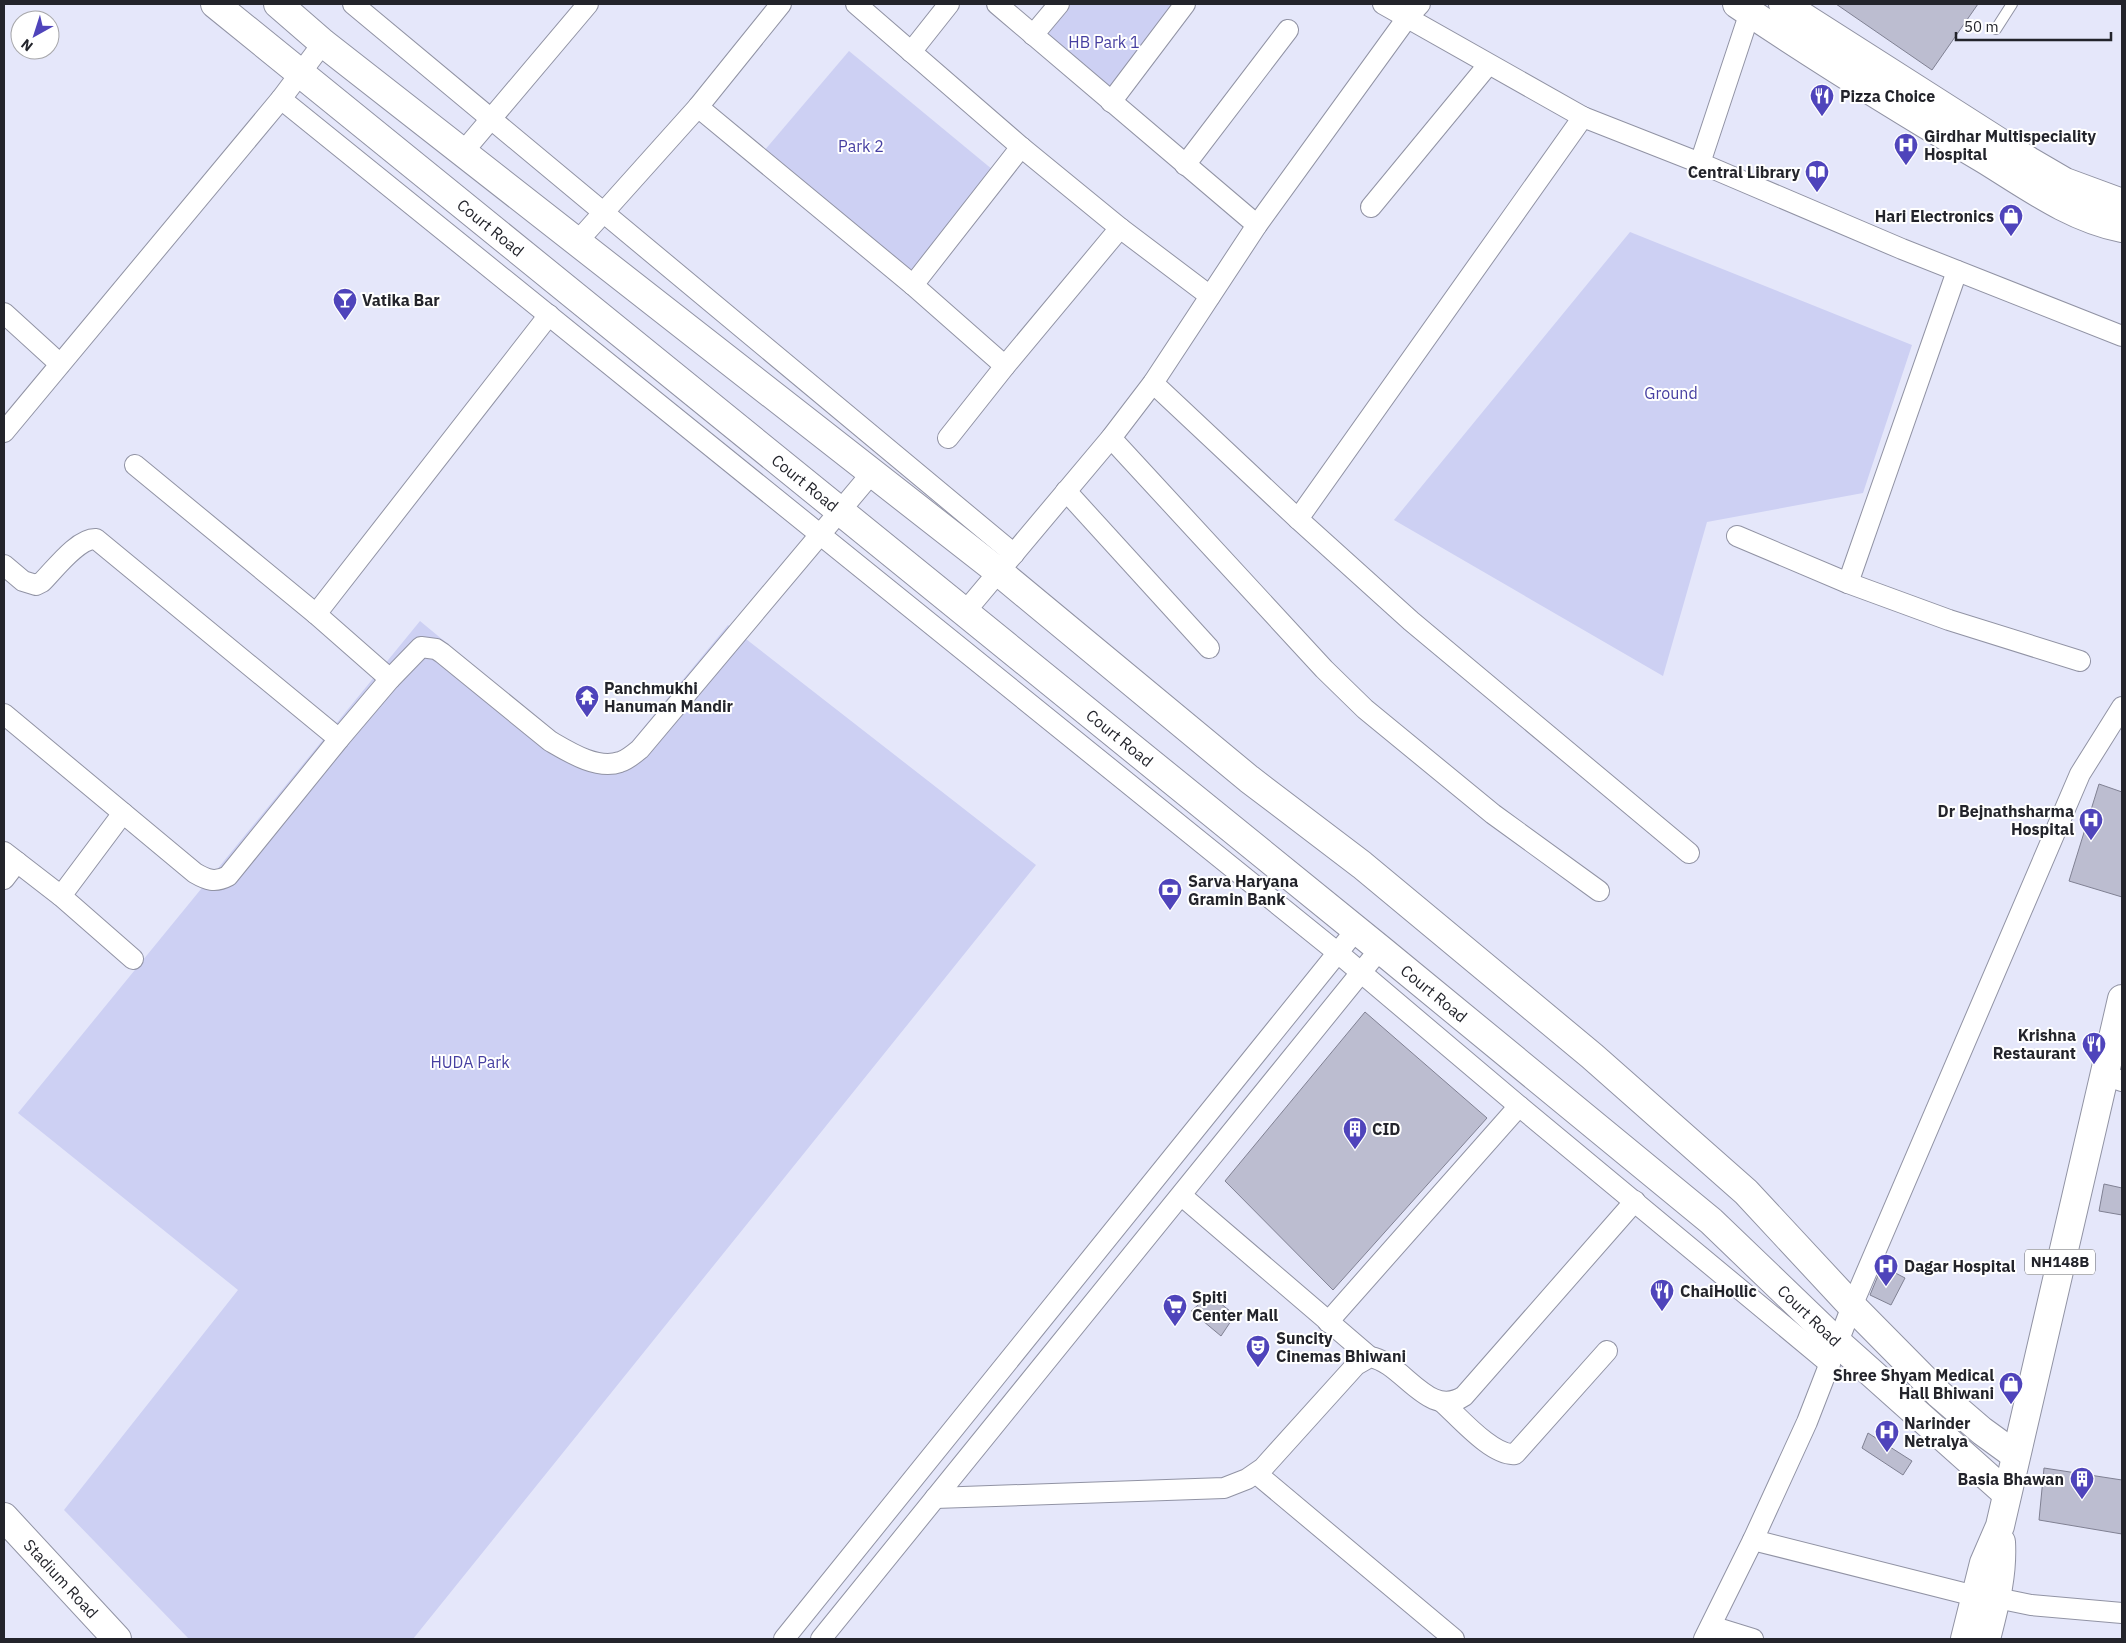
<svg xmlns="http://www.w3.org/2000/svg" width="2126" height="1643" font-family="'IBM Plex Sans',sans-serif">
<rect width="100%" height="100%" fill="#e5e7fa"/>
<g fill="#cdd0f3">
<path d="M1063 4H1181L1111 97 1038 35Z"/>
<path d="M849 51 993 170 912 272 764 151Z"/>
<path d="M1630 232 1912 345 1863 493 1707 522 1663 676 1394 520Z"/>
<path d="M420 621 605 774 728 625 1036 865 413 1639H189L64 1510 238 1290 18 1113Z"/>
</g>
<g fill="#bcbdd0" stroke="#808193">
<path d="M1836 4H1978L1932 70Z"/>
<path d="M2099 784 2122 792V897L2069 881Z"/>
<path d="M1365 1012 1487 1118 1333 1290 1225 1181Z"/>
<path d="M2104 1184 2122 1188V1215L2099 1211Z"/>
<path d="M1882 1266 1905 1278 1891 1305 1870 1295Z"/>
<path d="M1210 1295 1235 1315 1221 1336 1191 1311Z"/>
<path d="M1868 1433 1912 1461 1903 1475 1862 1448Z"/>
<path d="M2044 1468 2122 1480V1534L2039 1520Z"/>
</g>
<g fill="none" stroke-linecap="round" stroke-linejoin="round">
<defs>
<path id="lane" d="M1996 29 2012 4"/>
<g id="street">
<path d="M353 4 1014 554"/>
<path d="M856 4 1021 147 1120 228 1210 296"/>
<path d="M997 4 1257 225"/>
<path d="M1383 4 1583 117 1700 163 1902 249 2122 336"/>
<path d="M1033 35 1059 4"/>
<path d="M911 52 949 4"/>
<path d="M281 99 1338 953 1519 1106 1830 1364"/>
<path d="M1111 102 1185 4"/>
<path d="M698 107 913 285 1005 366"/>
<path d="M463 152 588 4"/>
<path d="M1700 163 1750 12"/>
<path d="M1185 165 1288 30"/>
<path d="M1371 207 1488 65"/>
<path d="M577 242 698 107 781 4"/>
<path d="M913 285 1021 147"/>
<path d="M4 313 60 364"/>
<path d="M1153 383 1298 519 1411 621 1689 853"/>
<path d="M4 432 281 99 323 43"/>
<path d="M948 438 1005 366 1120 228"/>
<path d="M1111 438 1324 669 1365 709 1493 814 1599 891"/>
<path d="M135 465 316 614 390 679"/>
<path d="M1066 491 1209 648"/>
<path d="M1298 519 1583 117"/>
<path d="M1737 536 1848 583 1949 620 2080 661"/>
<path d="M4 565 23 581 36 585 42 582C55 569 78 538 96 539L339 739"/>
<path d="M1848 583 1957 271"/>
<path d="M964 613 1111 438 1153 383 1257 225 1407 18 1420 4"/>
<path d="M316 614 549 315"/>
<path d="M4 714 195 873C207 880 215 883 228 876L339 739 390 679 421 647 436 649 442 653 550 741C569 752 597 770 620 762 627 760 634 754 640 749L871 474"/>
<path d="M4 852 61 896 133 959"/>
<path d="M4 879 17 862"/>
<path d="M61 896 123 813"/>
<path d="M2104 1075 2122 1081"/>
<path d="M1182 1196 1370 1357"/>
<path d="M1328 1322 1519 1106"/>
<path d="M1442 1402C1458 1416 1493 1457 1515 1454L1607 1351"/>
<path d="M1257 1474 1454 1639"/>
<path d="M935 1498 1224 1488 1247 1479 1263 1468 1356 1365 1370 1357C1403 1362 1428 1420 1464 1396L1635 1201"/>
<path d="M1753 1540 1975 1596"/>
<path d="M1997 1598 2031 1605 2122 1613"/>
<path d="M1711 1626 1753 1639"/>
<path d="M784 1639 1356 930"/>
<path d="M821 1639 1380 949"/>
<path d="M1704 1639 1753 1540 1807 1422 1852 1306 2080 774 2122 707"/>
</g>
<g id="secondary">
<path id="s1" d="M215 4 1380 949 1711 1221 1838 1343 2006 1493"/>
<path d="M278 4 323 43 999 572 1249 779 1362 865 1592 1056 1746 1192 1852 1306 1939 1394 1982 1431 2015 1455"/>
<path id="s2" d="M4 1517 117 1639"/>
</g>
<g id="primary">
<path d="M1737 4C1817 58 1901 110 1984 159 2028 186 2071 218 2122 228"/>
<path d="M1783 4 2029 161 2065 182 2122 203"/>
</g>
<g id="highway">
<path d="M1965 1639 1984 1563 2000 1526 2122 999"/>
<path d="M1986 1639C1994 1607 2003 1576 2001 1542"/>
</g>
</defs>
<use href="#lane" stroke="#9193a4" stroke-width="12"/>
<use href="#street" stroke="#9193a4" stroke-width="22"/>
<use href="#secondary" stroke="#9193a4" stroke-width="30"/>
<use href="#primary" stroke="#9193a4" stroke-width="30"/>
<use href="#highway" stroke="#9193a4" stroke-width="30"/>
<use href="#lane" stroke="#fff" stroke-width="10"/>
<use href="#street" stroke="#fff" stroke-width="20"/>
<use href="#secondary" stroke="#fff" stroke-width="28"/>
<use href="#primary" stroke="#fff" stroke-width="28"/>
<use href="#highway" stroke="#fff" stroke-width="28"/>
</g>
<defs>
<symbol id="restaurant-pin" viewBox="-11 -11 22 30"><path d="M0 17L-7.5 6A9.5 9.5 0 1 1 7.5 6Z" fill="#4f44bb" stroke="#fff"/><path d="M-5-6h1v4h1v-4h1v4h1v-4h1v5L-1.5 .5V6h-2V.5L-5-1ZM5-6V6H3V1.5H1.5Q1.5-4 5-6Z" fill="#fff"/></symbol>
<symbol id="hospital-pin" viewBox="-11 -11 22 30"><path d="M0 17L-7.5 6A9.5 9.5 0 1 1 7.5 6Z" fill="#4f44bb" stroke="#fff"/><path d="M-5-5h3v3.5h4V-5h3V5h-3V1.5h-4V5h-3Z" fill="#fff"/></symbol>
<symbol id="library-pin" viewBox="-11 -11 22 30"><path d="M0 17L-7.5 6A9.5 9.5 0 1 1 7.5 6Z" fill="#4f44bb" stroke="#fff"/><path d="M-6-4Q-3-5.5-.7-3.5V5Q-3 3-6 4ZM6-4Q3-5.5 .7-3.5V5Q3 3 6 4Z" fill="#fff"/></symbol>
<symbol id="shop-pin" viewBox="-11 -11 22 30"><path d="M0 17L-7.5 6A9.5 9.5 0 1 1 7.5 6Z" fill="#4f44bb" stroke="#fff"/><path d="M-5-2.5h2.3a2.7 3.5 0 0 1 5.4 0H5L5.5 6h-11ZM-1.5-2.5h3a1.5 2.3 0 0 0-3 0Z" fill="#fff"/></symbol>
<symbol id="bar-pin" viewBox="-11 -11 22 30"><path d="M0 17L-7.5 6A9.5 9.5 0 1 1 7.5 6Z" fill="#4f44bb" stroke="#fff"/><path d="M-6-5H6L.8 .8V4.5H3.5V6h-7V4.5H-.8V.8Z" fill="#fff"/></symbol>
<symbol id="temple-pin" viewBox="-11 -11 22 30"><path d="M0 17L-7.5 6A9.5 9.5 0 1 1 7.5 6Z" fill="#4f44bb" stroke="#fff"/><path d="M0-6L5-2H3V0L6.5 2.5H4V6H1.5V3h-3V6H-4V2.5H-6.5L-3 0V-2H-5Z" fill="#fff"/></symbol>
<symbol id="bank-pin" viewBox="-11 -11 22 30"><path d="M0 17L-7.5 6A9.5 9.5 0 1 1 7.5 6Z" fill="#4f44bb" stroke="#fff"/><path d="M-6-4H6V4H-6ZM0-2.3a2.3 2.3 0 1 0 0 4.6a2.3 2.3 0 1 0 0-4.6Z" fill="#fff"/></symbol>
<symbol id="building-pin" viewBox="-11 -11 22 30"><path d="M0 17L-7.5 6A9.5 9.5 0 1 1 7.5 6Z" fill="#4f44bb" stroke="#fff"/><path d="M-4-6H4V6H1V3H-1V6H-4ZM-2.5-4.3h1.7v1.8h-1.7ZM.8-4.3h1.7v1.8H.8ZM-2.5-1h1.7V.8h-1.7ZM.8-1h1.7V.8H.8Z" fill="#fff"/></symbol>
<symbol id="supermarket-pin" viewBox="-11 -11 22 30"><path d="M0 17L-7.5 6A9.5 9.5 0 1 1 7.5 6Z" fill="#4f44bb" stroke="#fff"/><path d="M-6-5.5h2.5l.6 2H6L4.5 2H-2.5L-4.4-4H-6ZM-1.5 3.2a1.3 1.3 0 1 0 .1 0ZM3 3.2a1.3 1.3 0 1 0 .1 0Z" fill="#fff"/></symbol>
<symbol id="theatre-pin" viewBox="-11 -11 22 30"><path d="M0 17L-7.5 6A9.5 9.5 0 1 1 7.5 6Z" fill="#4f44bb" stroke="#fff"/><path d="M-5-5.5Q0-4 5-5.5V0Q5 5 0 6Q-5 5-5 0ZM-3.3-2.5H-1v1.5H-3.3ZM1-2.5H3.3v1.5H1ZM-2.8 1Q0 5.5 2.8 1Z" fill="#fff"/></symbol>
</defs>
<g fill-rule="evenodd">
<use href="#restaurant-pin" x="1808" y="82" width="28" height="38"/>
<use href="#hospital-pin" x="1892" y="131" width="28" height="38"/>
<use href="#library-pin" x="1803" y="158" width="28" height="38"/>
<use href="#shop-pin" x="1997" y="202" width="28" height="38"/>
<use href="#bar-pin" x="331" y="286" width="28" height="38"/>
<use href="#temple-pin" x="573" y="683" width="28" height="38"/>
<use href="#hospital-pin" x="2077" y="806" width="28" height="38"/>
<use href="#bank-pin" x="1156" y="876" width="28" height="38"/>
<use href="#restaurant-pin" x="2080" y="1030" width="28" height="38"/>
<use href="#building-pin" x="1341" y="1115" width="28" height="38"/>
<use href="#hospital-pin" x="1872" y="1252" width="28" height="38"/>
<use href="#restaurant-pin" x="1648" y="1277" width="28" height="38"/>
<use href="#supermarket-pin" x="1161" y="1292" width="28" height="38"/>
<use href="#theatre-pin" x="1244" y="1333" width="28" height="38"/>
<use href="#shop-pin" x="1997" y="1370" width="28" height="38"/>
<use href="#hospital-pin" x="1873" y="1418" width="28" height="38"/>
<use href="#building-pin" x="2068" y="1465" width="28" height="38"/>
</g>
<g text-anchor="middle" stroke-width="4" stroke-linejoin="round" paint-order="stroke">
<rect fill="#fff" stroke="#65666b" stroke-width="1" x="2025" y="1249.5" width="70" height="25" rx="4"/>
<g font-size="15" font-weight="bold" fill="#23242b">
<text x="2060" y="1267">NH148B</text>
</g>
<g font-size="16" fill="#463fa1" stroke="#fff">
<text x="1104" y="48">HB Park 1</text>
<text x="861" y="152">Park 2</text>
<text x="1671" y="399">Ground</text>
<text x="470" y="1068">HUDA Park</text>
</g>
<g font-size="16" font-weight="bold" fill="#23242b" stroke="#fff" text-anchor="start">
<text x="1840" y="102">Pizza Choice</text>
<text x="1924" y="142">Girdhar Multispeciality<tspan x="1924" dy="18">Hospital</tspan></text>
<text x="1800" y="178" text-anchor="end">Central Library</text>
<text x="1994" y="222" text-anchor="end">Hari Electronics</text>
<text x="362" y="306">Vatika Bar</text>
<text x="604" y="694">Panchmukhi<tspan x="604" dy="18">Hanuman Mandir</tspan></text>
<text x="2074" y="817" text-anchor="end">Dr Bejnathsharma<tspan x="2074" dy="18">Hospital</tspan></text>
<text x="1188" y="887">Sarva Haryana<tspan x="1188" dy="18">Gramin Bank</tspan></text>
<text x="2076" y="1041" text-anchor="end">Krishna<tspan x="2076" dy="18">Restaurant</tspan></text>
<text x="1372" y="1135">CID</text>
<text x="1904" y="1272">Dagar Hospital</text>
<text x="1680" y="1297">ChaiHollic</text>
<text x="1192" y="1303">Spiti<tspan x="1192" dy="18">Center Mall</tspan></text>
<text x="1276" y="1344">Suncity<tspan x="1276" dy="18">Cinemas Bhiwani</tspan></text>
<text x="1994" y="1381" text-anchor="end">Shree Shyam Medical<tspan x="1994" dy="18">Hall Bhiwani</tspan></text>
<text x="1904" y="1429">Narinder<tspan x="1904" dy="18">Netralya</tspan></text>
<text x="2064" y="1485" text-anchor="end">Basia Bhawan</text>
</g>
<g font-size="16" fill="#23242b" stroke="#fff">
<text dy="6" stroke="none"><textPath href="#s1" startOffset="355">Court Road</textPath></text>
<text dy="6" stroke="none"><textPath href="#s1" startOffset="760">Court Road</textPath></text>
<text dy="6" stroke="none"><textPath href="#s1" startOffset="1165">Court Road</textPath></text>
<text dy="6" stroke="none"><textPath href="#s1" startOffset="1570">Court Road</textPath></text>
<text dy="6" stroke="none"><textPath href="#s1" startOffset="2065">Court Road</textPath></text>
<text dy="6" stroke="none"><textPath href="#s2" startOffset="84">Stadium Road</textPath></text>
</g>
</g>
<rect width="2126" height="1643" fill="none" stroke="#23242b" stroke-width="10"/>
<g transform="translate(35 35) rotate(219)"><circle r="24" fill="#ffffff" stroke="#a7a7aa"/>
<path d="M0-4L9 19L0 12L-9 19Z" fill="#4f44bb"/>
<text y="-8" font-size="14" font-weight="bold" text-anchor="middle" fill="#23242b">N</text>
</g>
<path d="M1956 32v8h155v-8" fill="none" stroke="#23242b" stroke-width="2.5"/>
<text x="1964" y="32" font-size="15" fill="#23242b" stroke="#ffffff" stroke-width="4" paint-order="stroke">50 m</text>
</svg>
